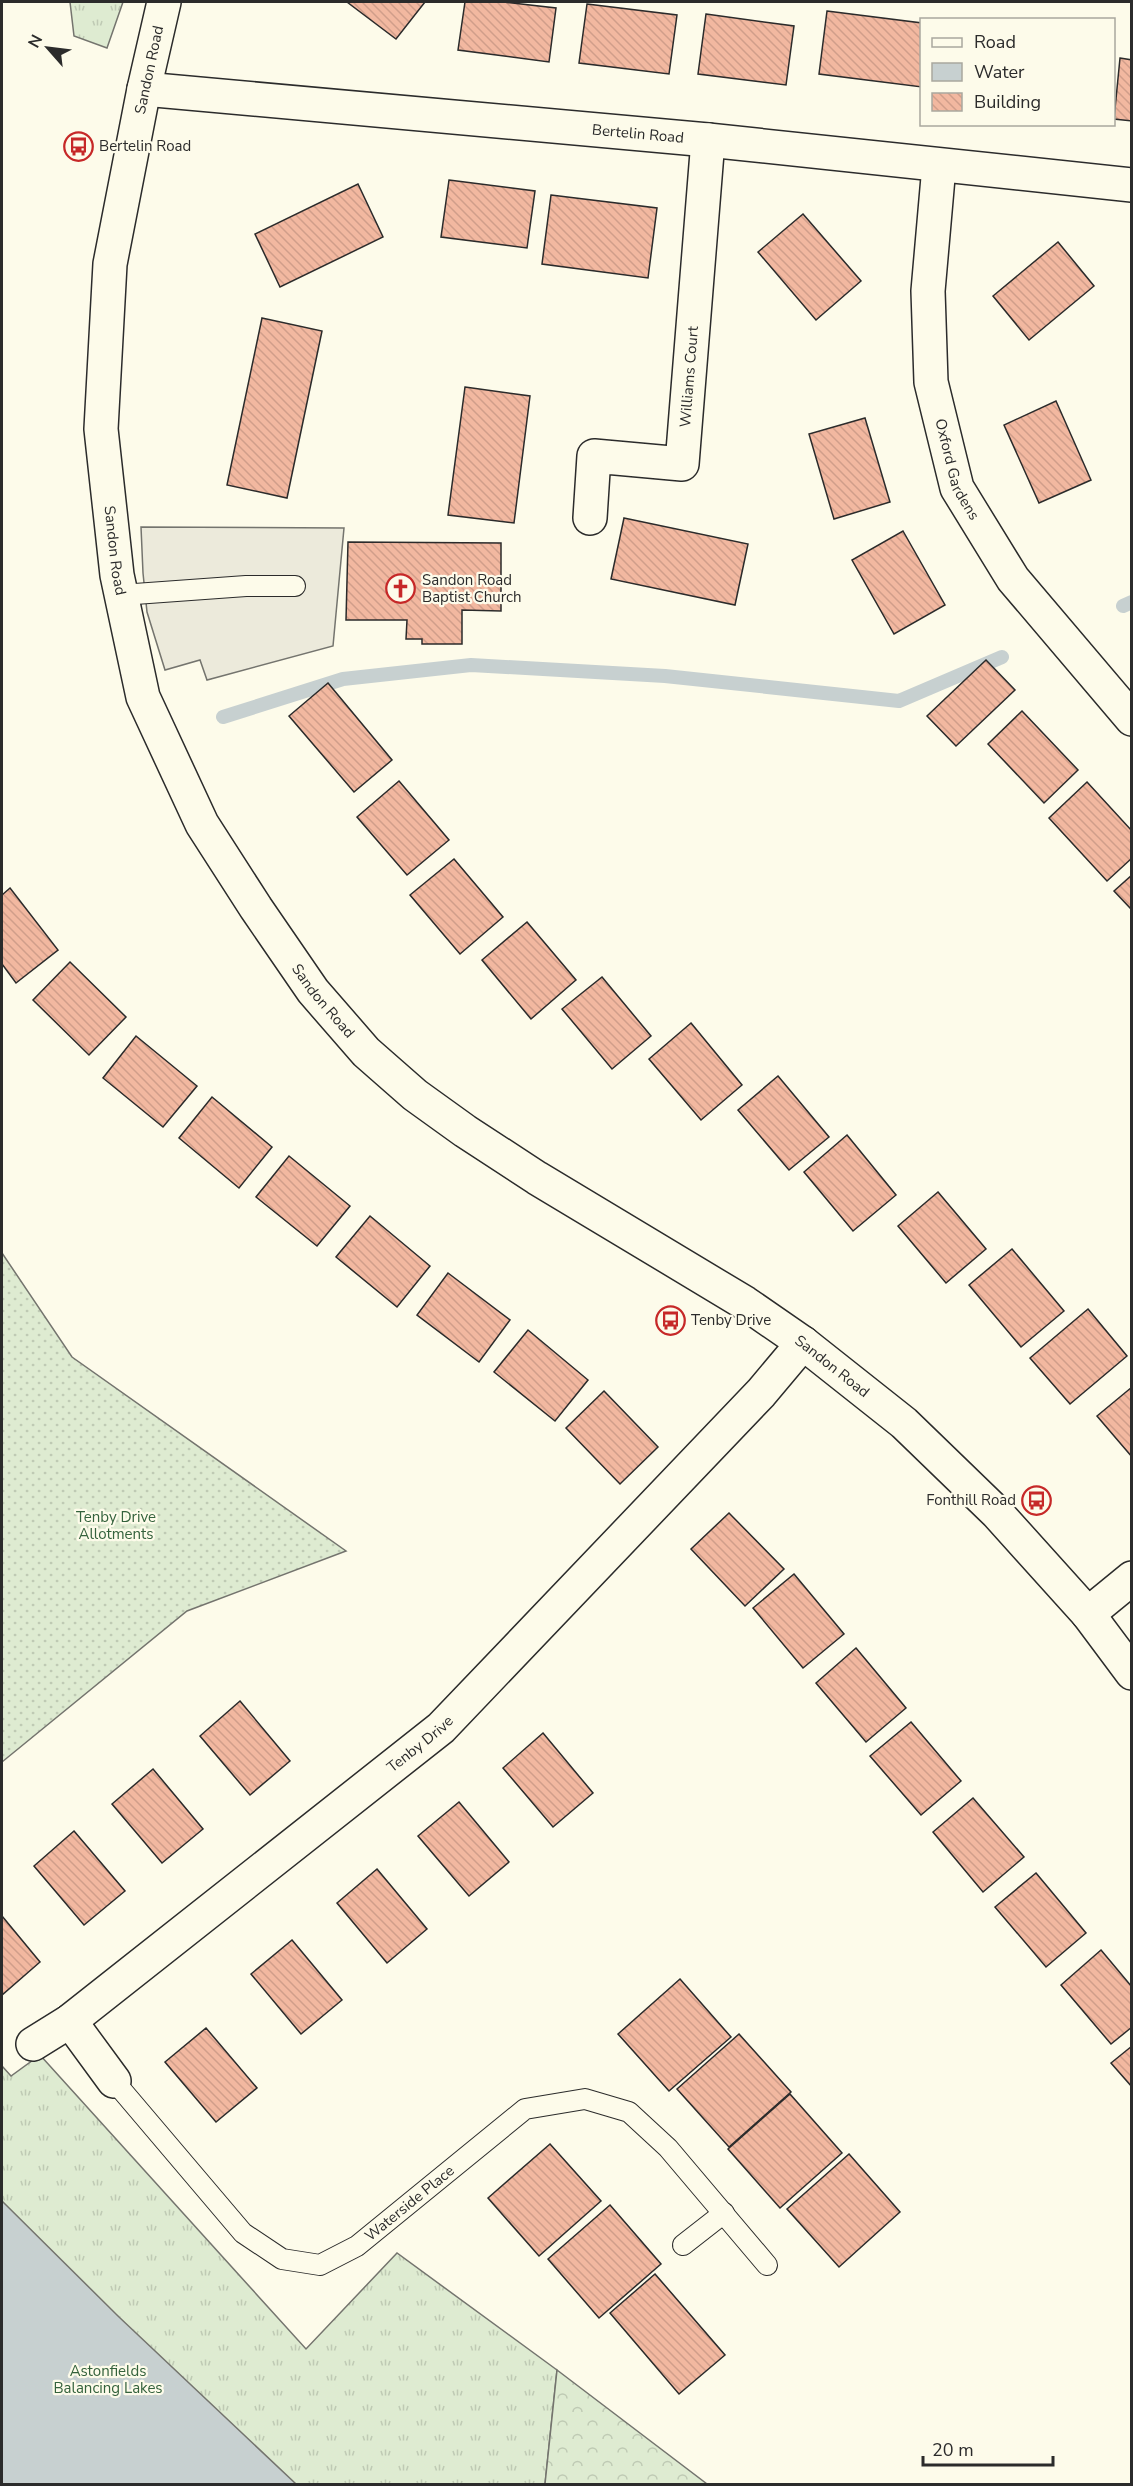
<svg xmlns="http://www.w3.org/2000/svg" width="1133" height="2486" font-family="'Nunito Sans',sans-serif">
<defs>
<pattern id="grass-tufts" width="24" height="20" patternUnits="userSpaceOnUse" patternTransform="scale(1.5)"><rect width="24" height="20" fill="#deebd1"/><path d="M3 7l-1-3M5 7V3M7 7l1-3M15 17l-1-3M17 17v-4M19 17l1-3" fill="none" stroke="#bfcab4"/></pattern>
<pattern id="forest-crowns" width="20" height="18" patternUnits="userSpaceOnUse" patternTransform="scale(1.5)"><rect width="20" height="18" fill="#deebd1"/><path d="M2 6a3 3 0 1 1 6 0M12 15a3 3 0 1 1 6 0" fill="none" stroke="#bfcab4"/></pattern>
<pattern id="garden-dots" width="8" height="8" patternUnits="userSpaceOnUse" patternTransform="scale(1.5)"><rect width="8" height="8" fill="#deebd1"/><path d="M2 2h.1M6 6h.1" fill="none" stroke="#bfcab4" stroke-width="1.8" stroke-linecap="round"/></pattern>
<pattern id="building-back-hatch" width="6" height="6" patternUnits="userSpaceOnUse" patternTransform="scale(1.5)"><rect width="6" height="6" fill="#f2b8a0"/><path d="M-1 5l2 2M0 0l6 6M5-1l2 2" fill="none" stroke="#d09e8a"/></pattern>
</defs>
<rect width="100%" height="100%" fill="#fdfbea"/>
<g fill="url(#grass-tufts)" stroke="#74746e" stroke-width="1.5">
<path d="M70 2H123L107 48 74 36Z"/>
<path d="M40 2055 306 2349 397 2253 557 2370 545 2484H2V2066L11 2076Z"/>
</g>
<path fill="url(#forest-crowns)" stroke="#74746e" stroke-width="1.5" d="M557 2370 707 2484H545Z"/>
<path fill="url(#garden-dots)" stroke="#74746e" stroke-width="1.5" d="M2 1253 72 1357 346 1551 187 1611 2 1762Z"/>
<path fill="#eceadb" stroke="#74746e" stroke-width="1.5" d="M141 527 344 528 333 646 207 680 200 660 165 670 147 612 143 573Z"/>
<path fill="#c7d0d0" stroke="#74746e" stroke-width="1.5" d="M2 2201 119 2317 296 2484H2Z"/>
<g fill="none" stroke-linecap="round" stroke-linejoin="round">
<g stroke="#c7d0d0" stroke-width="14">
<path d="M1123 606 1132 602"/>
<path d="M223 717 343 679 471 665 665 676 899 701 1002 657"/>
</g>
</g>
<g fill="url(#building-back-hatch)" stroke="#2b2b2b" stroke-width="1.5">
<path d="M347 2H425L396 39Z"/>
<path d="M465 2H503L556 8 549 62 458 50Z"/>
<path d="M587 4 677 15 669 74 579 63Z"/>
<path d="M827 11 922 23V87L819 74Z"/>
<path d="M706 14 794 26 786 85 698 74Z"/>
<path d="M1120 58 1132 60V121L1114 119Z"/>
<path d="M449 180 535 191 527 248 441 237Z"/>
<path d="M358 184 383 237 280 287 255 234Z"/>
<path d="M551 195 657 208 648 278 542 264Z"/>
<path d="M803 214 861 281 816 320 758 252Z"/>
<path d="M1058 242 1094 286 1029 340 993 296Z"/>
<path d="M262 318 322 331 287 498 227 485Z"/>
<path d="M465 387 530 396 514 523 448 515Z"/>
<path d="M1056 401 1091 480 1039 503 1004 425Z"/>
<path d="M865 418 890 502 834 519 809 434Z"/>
<path d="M624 518 748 544 735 605 611 579Z"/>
<path d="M903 531 945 605 894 634 852 560Z"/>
<path d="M348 542 501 543V611L462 610V644H422V639H406L407 620H346Z"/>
<path d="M986 660 1015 690 956 746 927 716Z"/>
<path d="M328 683 392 760 354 792 289 716Z"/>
<path d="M1022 711 1078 770 1044 803 988 744Z"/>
<path d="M399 781 449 840 407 875 357 817Z"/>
<path d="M1087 782 1132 831V858L1107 881 1049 818Z"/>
<path d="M454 859 503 917 460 954 410 895Z"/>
<path d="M1132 875V910L1114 891Z"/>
<path d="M10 888 58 950 16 983 2 964V895Z"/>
<path d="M527 922 576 980 531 1019 482 960Z"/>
<path d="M70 962 126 1017 89 1055 33 1000Z"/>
<path d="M602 977 651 1036 612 1069 562 1009Z"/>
<path d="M691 1023 742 1085 701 1120 649 1059Z"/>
<path d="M136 1036 197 1086 163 1127 103 1078Z"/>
<path d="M778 1076 829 1137 789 1170 738 1110Z"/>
<path d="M212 1097 272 1147 239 1188 179 1138Z"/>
<path d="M847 1135 896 1195 853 1231 804 1172Z"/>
<path d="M289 1156 350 1206 317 1246 256 1197Z"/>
<path d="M938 1192 986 1249 946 1283 898 1226Z"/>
<path d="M370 1216 430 1266 397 1307 336 1257Z"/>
<path d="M1012 1249 1064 1311 1021 1347 969 1285Z"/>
<path d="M448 1273 510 1320 479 1362 417 1315Z"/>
<path d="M1088 1309 1127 1356 1070 1404 1030 1358Z"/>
<path d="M528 1330 588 1380 555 1421 494 1372Z"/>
<path d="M1132 1387V1457L1097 1416Z"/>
<path d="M604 1391 658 1447 620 1484 566 1428Z"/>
<path d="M729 1513 784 1569 745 1606 691 1549Z"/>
<path d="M794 1574 844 1634 803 1668 753 1608Z"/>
<path d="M856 1648 906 1708 866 1742 816 1683Z"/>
<path d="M240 1701 290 1761 250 1795 200 1736Z"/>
<path d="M911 1722 961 1781 921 1815 870 1756Z"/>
<path d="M543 1733 593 1793 553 1827 503 1768Z"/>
<path d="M153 1769 203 1829 162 1863 112 1804Z"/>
<path d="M973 1798 1024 1857 983 1892 933 1832Z"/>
<path d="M459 1802 509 1862 469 1896 418 1836Z"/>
<path d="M74 1831 125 1891 84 1925 34 1866Z"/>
<path d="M377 1869 427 1929 387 1963 337 1903Z"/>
<path d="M1036 1873 1086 1933 1046 1967 995 1907Z"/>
<path d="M2 1916 40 1962 2 1995Z"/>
<path d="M292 1940 342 2000 301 2034 251 1974Z"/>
<path d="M1101 1950 1132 1987V2027L1111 2044 1061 1985Z"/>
<path d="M680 1979 731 2037 669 2091 618 2034Z"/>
<path d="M206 2028 257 2088 216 2122 165 2062Z"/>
<path d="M739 2034 791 2092 729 2147 677 2089Z"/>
<path d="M1132 2046V2087L1111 2063Z"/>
<path d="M790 2094 842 2153 780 2208 728 2149Z"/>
<path d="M550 2144 601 2201 539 2256 488 2198Z"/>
<path d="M849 2154 900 2212 839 2267 787 2209Z"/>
<path d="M610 2205 661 2264 599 2318 548 2259Z"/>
<path d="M655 2274 725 2355 679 2394 610 2313Z"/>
</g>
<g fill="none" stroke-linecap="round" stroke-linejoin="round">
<defs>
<g id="service">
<path d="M121 595 246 586H295"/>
<path id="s1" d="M114 2081 243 2233 282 2259 320 2265 357 2246 525 2109 585 2099 629 2112 668 2148 767 2265"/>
<path d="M683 2245 724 2213"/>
</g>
<g id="minor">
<path id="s2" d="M144 89 708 140 1132 185"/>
<path id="s3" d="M939 166 928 291 931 382 957 488 1013 579 1132 719"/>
<path id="s4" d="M590 518 594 456 682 464 708 140"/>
<path d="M1088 1614 1132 1578"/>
<path d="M70 2021 114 2081"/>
<path id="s5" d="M33 2044 70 2021 441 1728 761 1393 803 1343"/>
</g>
<g id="secondary">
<path id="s6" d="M164 2 144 89 110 264 101 429 117 575 143 697 202 824 256 908 313 991 366 1052 415 1095 465 1131 537 1178 745 1303 803 1343 904 1423 997 1513 1088 1614 1132 1673"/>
</g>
</defs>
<use href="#service" stroke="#2b2b2b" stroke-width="22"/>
<use href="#minor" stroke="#2b2b2b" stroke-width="36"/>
<use href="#secondary" stroke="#2b2b2b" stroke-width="36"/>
<use href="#service" stroke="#fdfbea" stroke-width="20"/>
<use href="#minor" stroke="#fdfbea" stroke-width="33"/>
<use href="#secondary" stroke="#fdfbea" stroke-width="33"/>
</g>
<defs>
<symbol id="bus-ring" viewBox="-11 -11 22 22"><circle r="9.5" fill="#fdfbea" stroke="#c62828" stroke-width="1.5"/><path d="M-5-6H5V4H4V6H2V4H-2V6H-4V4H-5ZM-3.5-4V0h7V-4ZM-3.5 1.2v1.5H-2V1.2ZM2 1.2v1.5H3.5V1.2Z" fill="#c62828"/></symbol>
<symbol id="church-ring" viewBox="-11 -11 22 22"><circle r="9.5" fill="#fdfbea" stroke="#c62828" stroke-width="1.5"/><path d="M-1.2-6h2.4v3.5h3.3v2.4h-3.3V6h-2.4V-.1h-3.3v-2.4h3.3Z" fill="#c62828"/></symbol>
</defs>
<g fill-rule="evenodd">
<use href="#bus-ring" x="62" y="130" width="33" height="33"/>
<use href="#church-ring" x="384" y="572" width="33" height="33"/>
<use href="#bus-ring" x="654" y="1304" width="33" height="33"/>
<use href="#bus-ring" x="1020" y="1484" width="33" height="33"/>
</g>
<g text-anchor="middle" stroke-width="4.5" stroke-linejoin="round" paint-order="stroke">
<g font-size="15" fill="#2b2b2b" stroke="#fdfbea">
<text transform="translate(149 70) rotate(-78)" y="5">Sandon Road</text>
<text dy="5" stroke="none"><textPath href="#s2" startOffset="496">Bertelin Road</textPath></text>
<text dy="5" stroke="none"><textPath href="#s4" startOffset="238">Williams Court</textPath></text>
<text dy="5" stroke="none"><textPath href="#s3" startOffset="308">Oxford Gardens</textPath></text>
<text dy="5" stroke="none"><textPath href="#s6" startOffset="555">Sandon Road</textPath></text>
<text dy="5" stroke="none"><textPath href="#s6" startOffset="1059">Sandon Road</textPath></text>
<text dy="5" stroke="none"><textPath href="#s6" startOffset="1689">Sandon Road</textPath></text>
<text dy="5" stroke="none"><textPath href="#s5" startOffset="490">Tenby Drive</textPath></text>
<text dy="5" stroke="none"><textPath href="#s1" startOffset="394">Waterside Place</textPath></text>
</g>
<g font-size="15" fill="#2b2b2b" stroke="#fdfbea" text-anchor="start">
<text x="99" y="151">Bertelin Road</text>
<text x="422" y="585">Sandon Road<tspan x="422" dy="17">Baptist Church</tspan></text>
<text x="691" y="1325">Tenby Drive</text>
<text x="1016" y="1505" text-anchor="end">Fonthill Road</text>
</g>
<g font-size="15" fill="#34623c" stroke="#fdfbea">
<text x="116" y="1522">Tenby Drive<tspan x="116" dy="17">Allotments</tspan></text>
<text x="108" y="2376">Astonfields<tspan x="108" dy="17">Balancing Lakes</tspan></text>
</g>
</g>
<rect width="1133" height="2486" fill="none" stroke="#2b2b2b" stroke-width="6"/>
<rect x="920" y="18" width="195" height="108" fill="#fdfbea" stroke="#a9a89e" stroke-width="1.5"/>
<rect x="932" y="38" width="30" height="9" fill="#fdfbea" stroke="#a9a89e" stroke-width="1.5"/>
<text x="974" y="48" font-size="18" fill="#2b2b2b">Road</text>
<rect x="932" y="63" width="30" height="18" fill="#c7d0d0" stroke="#a9a89e" stroke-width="1.5"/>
<text x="974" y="78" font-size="18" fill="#2b2b2b">Water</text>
<rect x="932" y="93" width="30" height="18" fill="url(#building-back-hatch)" stroke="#a9a89e" stroke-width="1.5"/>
<text x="974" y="108" font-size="18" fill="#2b2b2b">Building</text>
<g transform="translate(48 48) rotate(298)" stroke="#fdfbea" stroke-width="4.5" paint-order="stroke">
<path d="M0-4.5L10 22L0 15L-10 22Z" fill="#2b2b2b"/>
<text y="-9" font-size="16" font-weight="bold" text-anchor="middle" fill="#2b2b2b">N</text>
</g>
<path d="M923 2456v9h130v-9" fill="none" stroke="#2b2b2b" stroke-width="3"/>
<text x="932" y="2456" font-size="18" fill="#2b2b2b" stroke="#fdfbea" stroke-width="4.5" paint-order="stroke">20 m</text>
</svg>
